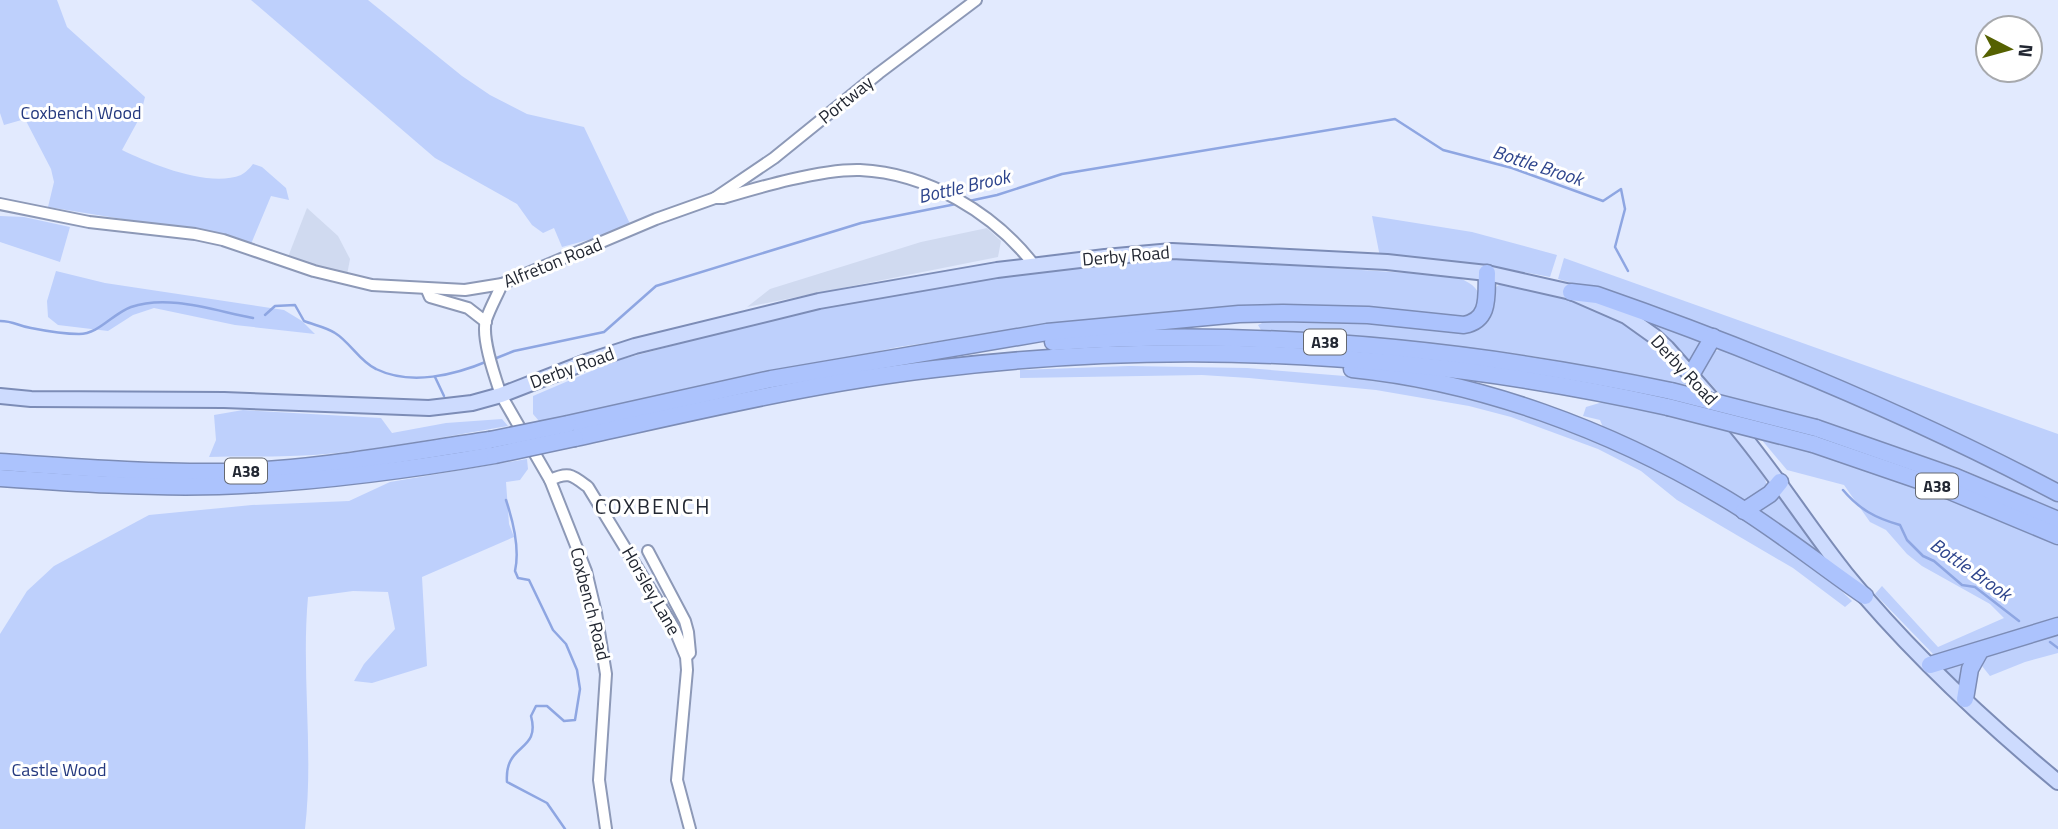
<svg xmlns="http://www.w3.org/2000/svg" width="2058" height="829" font-family="'Titillium Web',sans-serif">
<rect width="100%" height="100%" fill="#e2eafe"/>
<g fill="#d0daf0">
<path d="M307 208 338 236 350 259 347 275 288 257Z"/>
<path d="M987 228 1001 241 998 257 747 307 770 289 921 242Z"/>
</g>
<g fill="#bed0fc">
<path d="M0 0H57L67 27 145 97 140 117 122 150C151 164 209 188 241 175 245 173 250 168 253 164L262 167 286 188 289 200 271 196 251 244 227 236 48 207 54 182 51 169 25 119 4 125 0 113Z"/>
<path d="M251 0H368L462 76 490 95 527 114 584 127 632 228 562 247 554 228 543 233 532 225 517 204 435 158Z"/>
<path d="M0 216 24 217 70 227 60 262 0 242Z"/>
<path d="M1372 216 1472 232 1557 255 1550 277C1493 266 1438 258 1380 257Z"/>
<path d="M1564 258 2058 434V487L1749 343 1647 304 1558 279Z"/>
<path d="M1195 259 1453 276C1482 285 1490 301 1462 320L1357 307 1266 306 994 333 898 347 583 414 539 421 533 414V396L615 361 789 315 937 286 1098 265 1154 260Z"/>
<path d="M56 271 105 283 284 310 302 321 315 334 235 325 154 308 133 315 108 331 58 325 48 317 47 301Z"/>
<path d="M1503 283C1541 290 1584 301 1618 319 1646 334 1669 362 1690 385 1641 381 1588 365 1538 357 1446 343 1353 341 1261 330L1258 325 1268 320 1345 321 1454 333 1473 328 1497 286Z"/>
<path d="M1648 321 1703 337 1690 362 1649 324Z"/>
<path d="M1726 348 1849 397 2058 498V512L1962 469 1867 437 1720 394 1700 372 1712 352Z"/>
<path d="M1129 366 1247 368 1357 377 1445 393 1517 412 1619 449 1701 491 1816 567 1852 601 1845 607 1793 568 1677 500 1641 471 1598 449 1511 417 1469 406 1376 390 1249 378 1202 375 1020 378V370Z"/>
<path d="M1606 401 1730 431 1765 479C1770 492 1756 497 1747 504L1605 432 1600 420 1583 416 1586 407Z"/>
<path d="M243 410 381 418 392 433 446 423 502 419 508 426C436 438 363 454 290 456 263 457 236 456 209 457L216 440 214 415Z"/>
<path d="M1761 439C1863 464 1961 503 2058 544V621L1939 656 1933 654 1875 594 1882 586 1938 647 2004 618 1990 604 1922 566 1907 554 1886 530 1870 522 1844 485 1787 470Z"/>
<path d="M527 459 528 469 520 480 506 482 509 524 514 537 422 577 427 666 372 683 354 681 364 664 395 629 388 592 353 591 308 597C301 674 314 752 305 829H0V634L27 591 54 566 149 515 252 505 349 501 390 482Z"/>
<path d="M1777 496 1780 498 1836 572 1753 512Z"/>
<path d="M2058 632V653L2025 662 1990 676 1982 666 1985 658 2006 648Z"/>
<path d="M1968 660 1961 686 1943 668Z"/>
</g>
<g fill="none" stroke-linecap="round" stroke-linejoin="round">
<g stroke="#8ea6e2" stroke-width="2.5">
<path d="M969 201 997 195 1062 174 1395 119 1443 150 1512 168 1603 201 1621 189 1625 209 1615 247 1628 271"/>
<path d="M265 315 275 306 295 305 304 321C314 325 326 327 335 333 350 342 360 362 376 369 411 386 455 375 488 361"/>
<path d="M0 321C14 321 18 326 31 328 46 331 63 334 79 334 99 334 112 314 131 307 169 294 215 311 253 318"/>
<path d="M494 359 514 351 604 332 656 286 861 223 956 204"/>
<path d="M435 377 444 396"/>
<path d="M1843 490C1859 509 1875 518 1900 525L1907 540 1923 556 1934 561 1962 585 1975 587 2019 621"/>
<path d="M506 500C513 521 520 549 515 571L518 578 529 580 553 630 566 644 577 670 580 689 575 720 564 721 547 706H536L531 716C541 753 504 742 507 782L547 803 565 829"/>
<path d="M2050 642 2058 648"/>
</g>
<defs>
<g id="minor">
<path d="M715 198 774 158 879 73 976 0"/>
<path d="M0 204 89 222 195 234 223 240 314 271 372 285 465 290 502 284 656 219 715 198H723C760 187 821 169 860 170 927 173 994 213 1034 265"/>
<path d="M502 284C497 296 490 308 486 320 481 338 495 377 501 395L550 480 586 571 596 613 606 674 599 780 606 829"/>
<path d="M427 290 430 297 468 308 486 322"/>
<path d="M550 480C569 471 572 475 588 487L674 628 686 657 687 670 677 780 690 829"/>
<path d="M648 551 685 621 688 632 690 653 687 656"/>
</g>
<g id="major">
<path d="M0 396 31 399 224 400 429 408 472 403 501 395 586 362 635 346 819 301 997 270 1105 257 1172 251 1387 262 1487 273 1571 292 1626 316 1654 336 1667 348 1718 406"/>
<path d="M1731 421C1773 470 1806 524 1846 574 1908 650 1982 719 2058 782"/>
</g>
<g id="highway">
<path d="M1571 292 1597 295C1755 350 1910 415 2058 493"/>
<path d="M1053 342C1260 328 1467 348 1671 391"/>
<path d="M1352 369C1481 382 1609 430 1721 496 1771 525 1817 563 1865 596"/>
<path d="M1691 375 1713 337"/>
<path d="M568 424 771 379 1047 332 1239 314 1283 313 1368 315 1464 325C1491 320 1486 295 1487 273"/>
<path d="M1816 428 1956 477 2058 520"/>
<path d="M575 438C694 412 813 383 934 369 1179 339 1427 353 1668 407"/>
<path d="M1813 444 1950 491 2058 536"/>
<path d="M0 462C75 467 150 473 225 472 314 470 402 453 490 440"/>
<path d="M0 478C73 483 146 488 219 486 312 483 403 471 495 455"/>
<path d="M1744 511 1770 494 1780 482"/>
<path d="M1930 665 2058 626"/>
<path d="M1965 699 1970 669 1980 651"/>
</g>
</defs>
<use href="#minor" stroke="#8d99b7" stroke-width="14"/>
<use href="#major" stroke="#7c8cb6" stroke-width="18"/>
<use href="#highway" stroke="#7c8cb6" stroke-width="19"/>
<use href="#minor" stroke="#fff" stroke-width="10"/>
<use href="#major" stroke="#cddbfe" stroke-width="14"/>
<use href="#highway" stroke="#acc3fd" stroke-width="16"/>
<defs>
<g id="highway-bridge">
<path d="M1671 391 1816 428"/>
<path d="M1668 407 1813 444"/>
<path d="M490 440 568 424"/>
<path d="M495 455 575 438"/>
</g>
</defs>
<use href="#highway-bridge" stroke="#7c8cb6" stroke-width="19" stroke-linecap="butt"/>
<use href="#highway-bridge" stroke="#acc3fd" stroke-width="16"/>
</g>
<g text-anchor="middle" stroke-width="6" stroke-linejoin="round" paint-order="stroke">
<g fill="#fff" stroke="#646870" stroke-width="2">
<rect x="1304" y="329.5" width="42" height="25" rx="5"/>
<rect x="225" y="458.5" width="42" height="25" rx="5"/>
<rect x="1916" y="473.5" width="42" height="25" rx="5"/>
</g>
<g font-size="16" font-weight="bold" fill="#222732">
<text x="1325" y="348">A38</text>
<text x="246" y="477">A38</text>
<text x="1937" y="492">A38</text>
</g>
<g font-size="18" fill="#222732" stroke="#fff">
<text transform="translate(846 100) rotate(-39)" y="6">Portway</text>
<text transform="translate(1126 256) rotate(-5)" y="6">Derby Road</text>
<text transform="translate(553 263) rotate(-22)" y="6">Alfreton Road</text>
<text transform="translate(572 368) rotate(-20)" y="6">Derby Road</text>
<text transform="translate(1684 370) rotate(47)" y="6">Derby Road</text>
<text transform="translate(651 591) rotate(60)" y="6">Horsley Lane</text>
<text transform="translate(590 604) rotate(76)" y="6">Coxbench Road</text>
</g>
<g font-size="18" fill="#24397f" stroke="#fff">
<text x="81" y="119">Coxbench Wood</text>
<text x="59" y="776">Castle Wood</text>
</g>
<g font-size="19" font-style="italic" fill="#2d448c" stroke="#fff">
<text transform="translate(1538 165) rotate(18)" y="7">Bottle Brook</text>
<text transform="translate(964 186) rotate(-13)" y="7">Bottle Brook</text>
<text transform="translate(1971 569) rotate(35)" y="7">Bottle Brook</text>
</g>
<g font-size="21" letter-spacing="2" fill="#222732" stroke="#fff">
<text x="653" y="514">COXBENCH</text>
</g>
</g>
<g transform="translate(2009 49) rotate(96)"><circle r="33" fill="#ffffff" stroke="#a7a9ad" stroke-width="2"/>
<path d="M0-5L12 26L0 18L-12 26Z" fill="#556101"/>
<text y="-10" font-size="19" font-weight="bold" text-anchor="middle" fill="#222732">N</text>
</g>
</svg>
